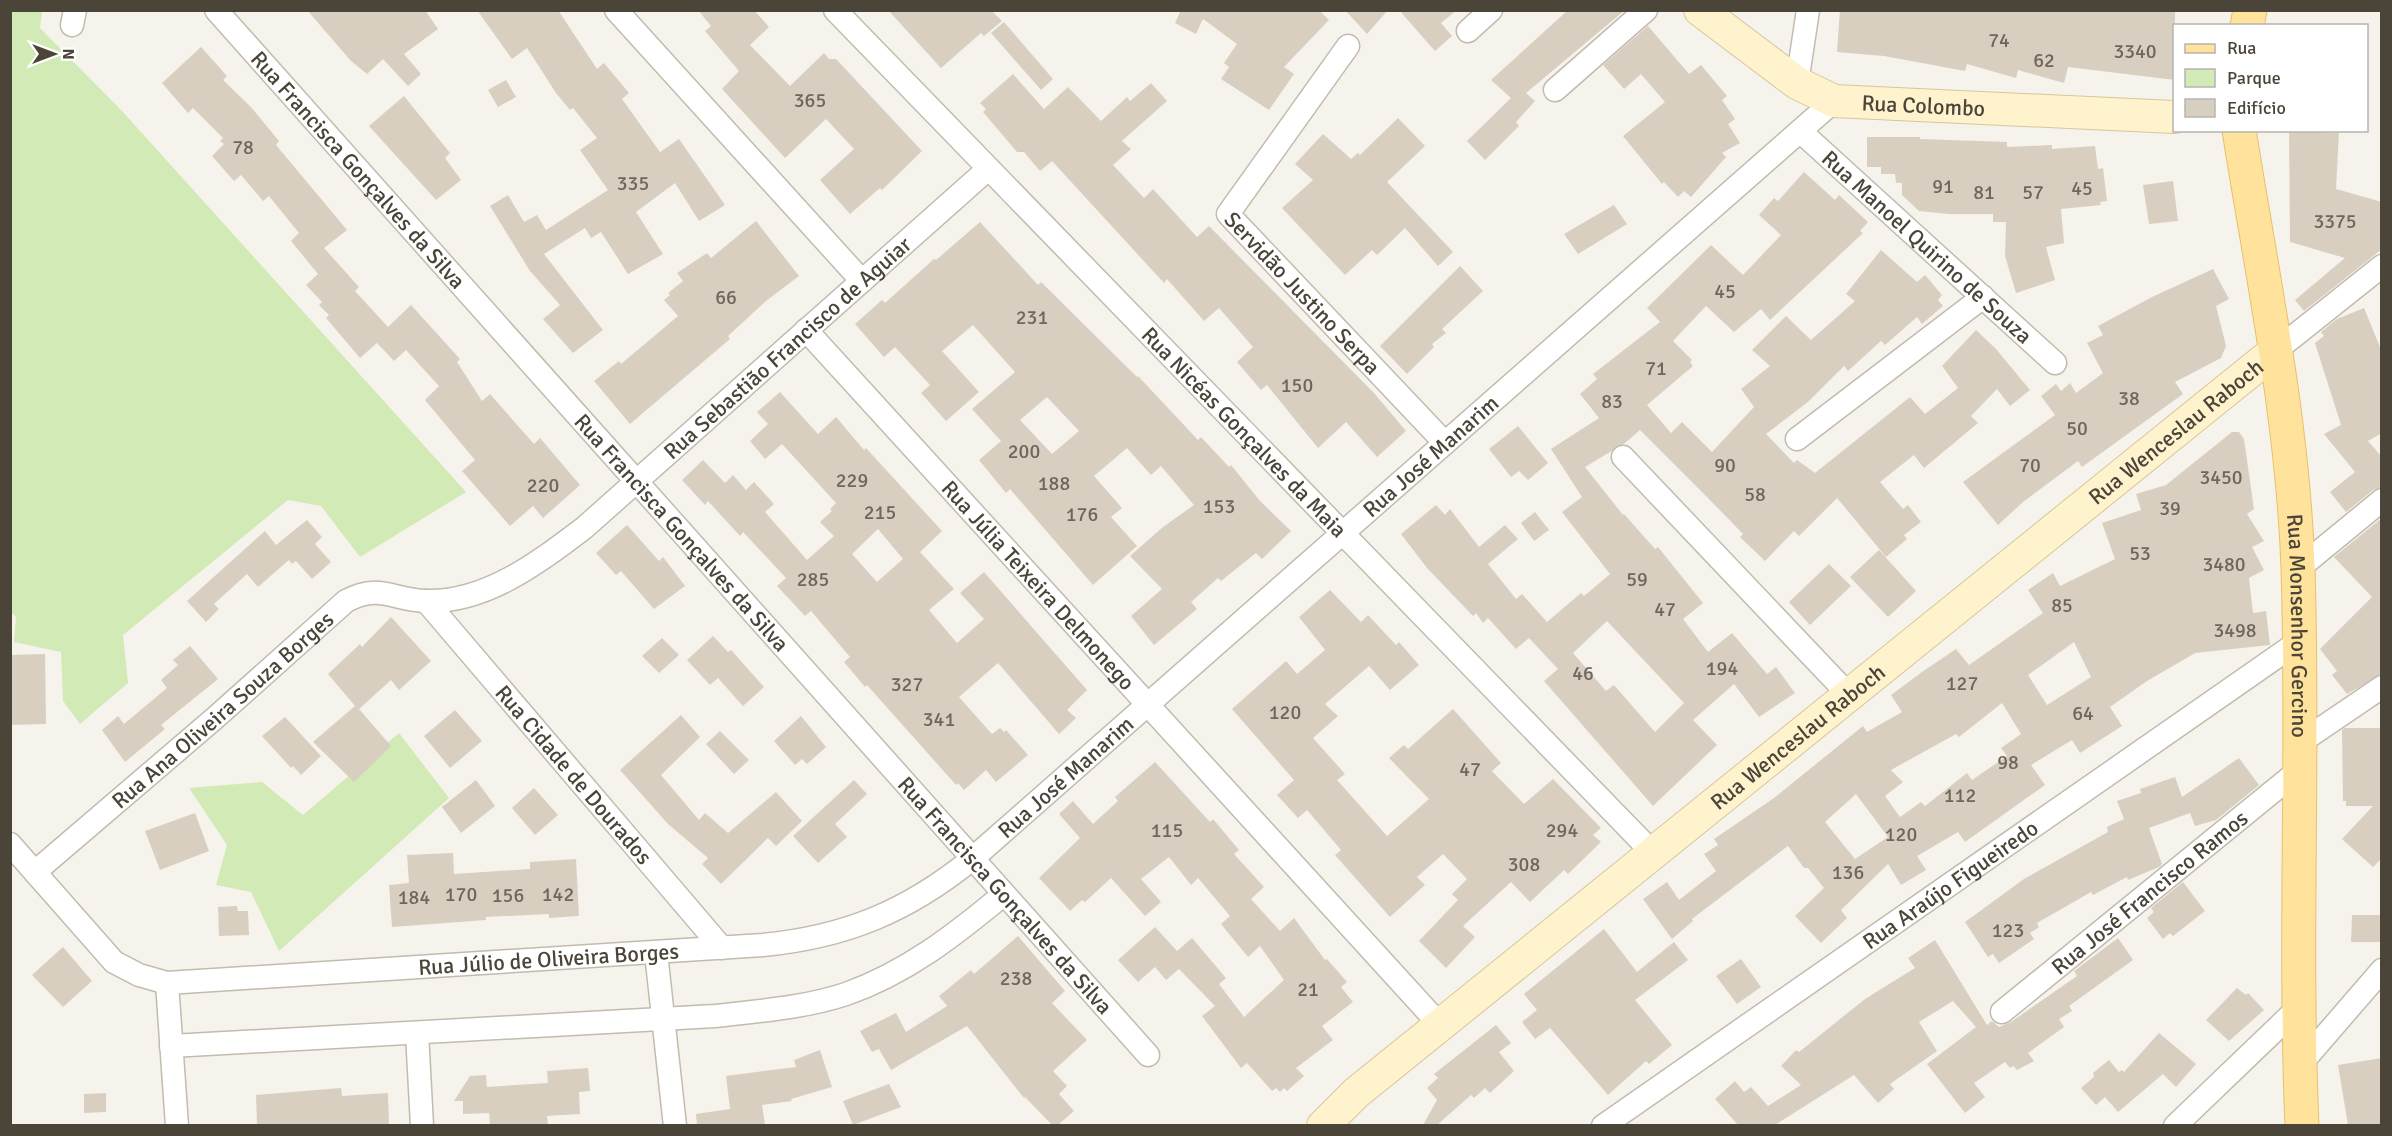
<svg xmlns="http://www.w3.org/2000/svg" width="2392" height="1136" font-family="Signika,sans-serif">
<rect width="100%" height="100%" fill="#f6f3ec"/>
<g fill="#d2eab5">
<path d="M10 11H42L40 28 122 111 466 492 360 557 321 506 288 500 123 635 128 683 80 724 63 701 61 652 14 642 16 617 11 612Z"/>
<path d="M399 733 449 798 279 951 251 892 216 885 227 845 189 788 262 782 303 815Z"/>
</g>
<g fill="#d8cfc1" fill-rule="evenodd">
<path d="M307 10H425L438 29 404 54 421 74 408 86 383 59 367 74 351 61Z"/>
<path d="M477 10H558L597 69 604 63 629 93 622 99 660 152 679 139 725 205 699 221 675 183 636 212 663 254 628 274 601 232 591 238 585 228 544 254 603 330 573 353 543 319 560 305 530 271 490 206 508 195 524 222 537 215 546 230 608 190 580 150 597 138 573 108 570 110 556 93 527 48 512 59Z"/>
<path d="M698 10H754L769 27 750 45 790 86 824 53 829 59H836L922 151 882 190 880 188 850 214 820 180 854 149 826 119 785 158 722 89 739 71 705 31 711 26Z"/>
<path d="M888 10H991L1002 21 984 36 981 33 941 68Z"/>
<path d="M1181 10H1319L1329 20 1284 67 1294 74 1269 110 1221 79 1229 67 1224 63 1237 44 1203 19 1196 34 1175 23Z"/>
<path d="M1345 10H1388L1367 34Z"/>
<path d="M1399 10H1457L1441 23 1452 36 1435 51Z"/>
<path d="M1568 10H1625L1526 93 1535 101 1516 122 1519 126 1485 160 1467 141 1511 98 1491 80Z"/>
<path d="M1840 10H2175V80L2068 67 2064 83 2018 70 2016 78 1967 64 1965 71 1884 56 1837 52Z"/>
<path d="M1004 22 1053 79 1041 90 991 33Z"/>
<path d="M1648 26 1689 74 1701 65 1727 96 1722 100 1735 119 1728 124 1740 143 1722 153 1726 157 1691 197 1684 191 1678 197 1664 182 1662 184 1623 136 1665 102 1641 74 1624 89 1603 65Z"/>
<path d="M201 47 227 76 223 80 251 107 279 141 276 145 347 230 324 248 359 287 355 291 388 327 411 305 460 359 457 362 482 401 490 394 534 444 540 438 580 485 543 518 533 506 510 526 462 471 475 460 425 400 439 386 406 350 394 361 377 343 360 358 326 318 329 315 319 305 322 302 306 285 318 274 291 241 299 233 269 196 263 201 241 175 234 181 212 156 224 144 220 141 223 138 193 108 188 113 162 83Z"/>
<path d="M1013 74 1044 109 1068 87 1101 121 1127 97 1130 101 1151 83 1167 101 1122 141 1131 149 1113 165 1144 198 1153 189 1197 237 1209 226 1374 393 1406 431 1377 457 1346 422 1318 448 1267 385 1261 390 1237 362 1253 347 1219 308 1204 321 1167 279 1164 283 1052 161 1040 171 1024 152H1017L983 112 986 109 980 103Z"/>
<path d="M506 80 516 97 498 107 488 90Z"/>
<path d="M404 96 450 153 445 158 461 180 436 200 369 126Z"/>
<path d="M1398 118 1425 146 1387 182 1453 252 1438 266 1405 228 1377 255 1372 250 1345 275 1282 208 1313 180 1295 164 1323 134 1351 159 1358 153 1360 155Z"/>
<path d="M2289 131 2339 133 2336 189 2382 202V249L2304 311 2295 300 2345 258 2290 242Z"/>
<path d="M1867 137H1920V139L2007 142V147L2052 145V149L2095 146 2098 169 2103 168 2107 201 2100 202 2101 205 2061 209 2064 243 2046 247 2055 280 2016 293 2005 256 2006 222H1993V214H1949L1919 211 1902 195V183H1896L1895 174H1881V167H1867Z"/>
<path d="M1804 172 1835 200 1839 195 1868 222 1860 231 1863 233 1770 320 1761 309 1734 332 1706 306 1673 341 1692 360 1690 362 1693 366 1647 405 1671 433 1682 422 1712 452 1754 407 1741 389 1770 366 1752 350 1786 316 1811 340 1855 301 1846 294 1881 250 1917 282 1925 275 1942 295 1938 300 1943 306 1922 324 1917 317 1885 345 1881 341 1848 371 1844 366 1808 402 1766 434 1794 463 1797 460 1815 473 1910 397 1925 414 1958 388 1942 366 1976 330 1996 349 2030 390 2010 406 1997 389 1971 416 1978 423 1924 468 1914 455 1880 482 1903 509 1908 505 1921 522 1904 535 1907 539 1886 557 1837 498 1799 536 1794 531 1765 561 1740 537 1743 534 1709 499 1640 430 1625 443 1585 467 1623 515 1624 514 1655 549 1658 547 1703 603 1683 619 1708 652 1732 633 1767 674 1776 667 1795 693 1759 717 1734 684 1693 720 1717 745 1653 806 1544 681 1558 669 1529 638 1516 649 1488 618 1483 623 1476 613 1473 616 1427 568 1401 534 1436 505 1445 515 1450 509 1479 547 1505 525 1518 539 1488 564 1516 599 1522 594 1547 622 1581 593 1584 596 1610 574 1562 512 1582 497 1551 449 1599 418 1580 394 1597 379 1593 374 1660 322 1647 308 1711 245 1743 275 1781 235 1759 215 1774 198 1778 201ZM1607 621 1684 703 1655 732 1614 685 1606 691 1573 653Z"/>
<path d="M2173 181 2178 221 2149 224 2143 185Z"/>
<path d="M1614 205 1627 224 1578 254 1564 234Z"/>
<path d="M756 221 799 276 766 301 728 336 730 339 630 424 594 381 619 361 621 364 678 316 664 300 670 295 668 293 683 281 677 273 707 253 711 258Z"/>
<path d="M980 222 1038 285 1041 282 1137 377 1138 376 1198 440 1201 437 1229 467 1231 465 1260 501 1291 531 1262 559 1256 553 1221 581 1218 578 1191 602 1197 609 1154 645 1131 616 1162 589 1130 556 1163 527 1194 505 1161 466 1151 475 1127 448 1094 476 1122 508 1111 517 1137 546 1093 585 1010 489 1006 493 979 460 1001 441 972 409 1015 372 973 325 942 351 979 392 946 421 921 393 930 385 895 347 884 357 855 324 882 300 885 303 934 259 936 260ZM1047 397 1079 431 1052 454 1020 420Z"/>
<path d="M1460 266 1483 291 1442 329 1446 333 1432 344 1434 347 1407 374 1380 346Z"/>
<path d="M2213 269 2229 299 2216 306 2226 346 2221 358 2175 382 2183 394 2082 467 2078 461 2023 502 1998 525 1963 482 2055 415 2041 396 2056 384 2061 391 2070 383 2076 393 2103 373 2087 343 2103 335 2098 326 2152 297Z"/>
<path d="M2364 308 2382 352V433L2368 441 2382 457V487L2373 490 2346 512 2330 492 2355 472 2324 434 2341 425 2315 343 2324 336 2321 332 2337 319Z"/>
<path d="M780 392 818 434 836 417 864 450 866 448 942 531 920 552 954 589 929 610 957 643 984 619 960 593 984 572 1087 690 1067 710 1076 718 1059 734 998 663 959 697 992 734 1000 728 1004 732 1006 730 1028 755 996 782 986 770 964 790 958 783 956 785 867 685 865 687 844 662 850 657 811 611 805 616 777 586 786 578 743 532 740 536 708 501 705 505 682 480 703 460 725 483 733 475 746 490 754 482 774 504 765 512 807 560 834 536 820 522 832 511 830 509 836 503 782 444 765 459 750 441 768 424 757 412ZM878 529 903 559 877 582 852 554Z"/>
<path d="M1518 426 1548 463 1528 480 1519 471 1511 477 1489 449Z"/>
<path d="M2232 432H2239L2244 439 2254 509 2247 514 2264 541 2252 547 2264 570 2249 578 2253 613 2266 611 2270 645 2195 653 2147 681 2110 707 2122 726 2080 753 2072 740 2031 765 2045 785 1965 842 1958 832 1917 856 1926 870 1901 885 1888 864 1841 910 1847 918 1821 943 1795 916 1824 888 1808 868H1804L1788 846 1692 919 1693 921 1672 939 1643 899 1667 882 1679 900 1716 871 1704 854 1718 845 1714 839 1774 798 1863 726 1867 732 1902 712 1891 695 1922 672 1956 649 1969 665 2043 613 2028 590 2053 573 2060 586 2115 559 2102 523 2141 510 2136 494 2166 485ZM2074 642 2091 677 2047 705 2028 675ZM2002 703 2021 734 2001 748 2007 756 1972 780 1967 773 1925 806 1921 802 1900 817 1885 796 1903 782 1891 770 1956 734 1959 737ZM1856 794 1888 837 1855 859 1825 822Z"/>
<path d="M1535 512 1549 530 1534 541 1521 523Z"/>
<path d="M2382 518V674L2347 694 2332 675 2337 671 2320 649 2372 597 2334 557Z"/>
<path d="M307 520 322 537 315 544 331 562 312 579 296 561 292 564 289 560 258 587 247 574 214 604 219 609 206 622 187 601 265 531 276 545Z"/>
<path d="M627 525 659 561 663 557 685 586 654 609 621 571 616 575 596 553Z"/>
<path d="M1879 550 1916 591 1888 617 1850 577Z"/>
<path d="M1829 564 1851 586 1810 625 1789 602Z"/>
<path d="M1330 590 1361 622 1368 615 1396 645 1399 642 1419 665 1390 690 1369 666 1325 704 1338 716 1313 738 1345 774 1337 780 1387 836 1429 799 1389 758 1404 745 1408 749 1453 709 1501 763 1492 771 1524 804 1553 779 1601 828 1593 835 1601 842 1568 874 1564 870 1530 902 1511 882 1463 926 1475 937 1446 968 1419 941 1458 900 1452 894 1467 879 1443 854 1417 877 1425 885 1390 917 1335 855 1341 850 1307 810 1298 818 1277 795 1294 780 1232 709 1286 661 1297 674 1325 650 1299 617Z"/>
<path d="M391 617 431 661 399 690 391 680 359 709 391 746 354 782 313 742 355 706 328 674 360 644 362 647Z"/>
<path d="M713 636 728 652 731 650 764 687 743 706 718 678 710 685 687 660Z"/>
<path d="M662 638 679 655 659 673 642 656Z"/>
<path d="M190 646 218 679 161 725 165 729 125 762 102 730 118 716 124 724 167 688 161 680 178 665 173 660Z"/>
<path d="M45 654 46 724 10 725V655Z"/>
<path d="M455 710 482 741 450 768 424 736Z"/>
<path d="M681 715 700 737 661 775 699 820 705 813 728 833 776 792 802 821 776 846 768 838 721 884 702 864 708 858 668 824 620 770Z"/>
<path d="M801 716 826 747 807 764 802 759 795 765 774 741Z"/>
<path d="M285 717 321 756 301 775 293 766 291 768 262 736Z"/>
<path d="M2345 728H2382V858L2373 867 2342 839 2373 806H2346V801H2343L2342 730Z"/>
<path d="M720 731 749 760 734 774 706 744Z"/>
<path d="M2239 758 2259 785 2216 820 2195 826 2190 813 2149 828 2162 864 2159 867 2128 880 2127 877 2093 895 2091 892 2037 923 2039 927 2030 933 2034 939 1999 963 1993 954 1988 957 1965 922 2024 879 2108 832 2107 827 2124 819 2117 801 2141 793 2140 789 2175 777 2182 797Z"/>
<path d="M1155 762 1210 822 1213 819 1239 850 1234 854 1264 887 1251 899 1280 931 1294 918 1325 960 1327 959 1347 982 1341 987 1353 1002 1322 1026 1333 1040 1296 1068 1304 1076 1287 1091 1284 1088 1280 1092 1276 1088 1272 1091 1247 1063 1241 1068 1202 1016 1215 1006 1179 969 1166 980 1155 967 1138 982 1118 960 1155 927 1177 951 1192 938 1226 978 1219 984 1244 1017 1284 980 1260 946 1248 957 1221 924 1230 916 1198 878 1191 885 1169 857 1141 879 1161 902 1145 916 1111 878 1085 902 1082 900 1070 911 1039 878 1080 838 1059 814 1073 801 1093 824 1118 801 1115 797Z"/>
<path d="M476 780 495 806 461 833 442 807Z"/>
<path d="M854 780 867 794 835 824 847 837 818 863 793 836Z"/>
<path d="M534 788 558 815 535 835 512 808Z"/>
<path d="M195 813 209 851 160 870 145 831Z"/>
<path d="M453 853 454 874 530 869V862L576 859 579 916 549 918V914L486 917V920L392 927 389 885 409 883 407 855Z"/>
<path d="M2183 882 2205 911 2173 936 2170 933 2163 939 2147 918 2154 912 2151 908Z"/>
<path d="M237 906 238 911H248L249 935 219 936 218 907Z"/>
<path d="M2352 915H2382V942H2351Z"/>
<path d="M1604 929 1637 972 1674 942 1688 960 1635 1000 1672 1045 1649 1064 1646 1061 1608 1095 1550 1028 1535 1039 1522 1022 1537 1010 1524 994Z"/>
<path d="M1018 936 1065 991 1052 1003 1087 1040 1053 1071 1067 1086 1059 1094 1074 1111 1058 1125H1052L1025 1097 1024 1098 967 1026 891 1070 879 1049 872 1052 860 1031 896 1013 906 1032 947 1006 939 996 971 970 974 974Z"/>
<path d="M2118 938 2133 960 2069 1006 2072 1011 2059 1019 2064 1027 2028 1053 2034 1061 2017 1070 2013 1066 2010 1068 2005 1062 1974 1083 1985 1097 1965 1113 1927 1064 1976 1027 1953 1001 1919 1022 1937 1051 1890 1084 1894 1089 1878 1103 1854 1075 1775 1125H1738L1715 1099 1735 1081 1744 1092 1751 1087 1768 1106 1801 1085 1781 1066 1796 1050 1799 1052 1865 999 1915 968 1908 958 1935 940 1987 1025 1992 1021 1999 1027 2011 1022 2077 976 2074 971Z"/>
<path d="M63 947 92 981 63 1007 32 975Z"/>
<path d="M1741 959 1761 987 1737 1004 1716 976Z"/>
<path d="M2237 988 2246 995 2248 993 2264 1010 2229 1041 2206 1020Z"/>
<path d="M1496 1025 1511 1043 1499 1052 1514 1071 1490 1093 1485 1088 1474 1098 1471 1095 1437 1125H1423L1437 1100 1427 1088 1438 1078 1434 1074Z"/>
<path d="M2159 1033 2196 1064 2176 1087 2163 1074 2118 1112 2105 1097 2096 1105 2081 1088 2094 1077 2093 1073 2109 1060 2119 1072 2122 1070 2124 1072Z"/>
<path d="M820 1050 832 1087 791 1099 792 1101 762 1105 765 1125H697L696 1114 730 1109 726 1076 796 1067 794 1060Z"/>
<path d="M2382 1058V1125H2348L2338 1065Z"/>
<path d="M588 1068 590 1091 579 1092 580 1114 547 1116 548 1125H490L489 1113 463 1114V1101H454L470 1076 486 1075 487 1087 548 1083 547 1071Z"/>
<path d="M889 1084 901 1107 853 1125 843 1101Z"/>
<path d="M341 1088 342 1096 388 1093 389 1125H257L256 1095Z"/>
<path d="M106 1093V1112L84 1113V1094Z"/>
</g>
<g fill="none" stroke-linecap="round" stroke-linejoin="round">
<defs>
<g id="street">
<path id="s1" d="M216 10 1148 1055"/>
<path d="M616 10 862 281"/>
<path id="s2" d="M835 10 1653 853"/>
<path d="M72 25 75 10"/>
<path d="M1468 31 1491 10"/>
<path id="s3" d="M1348 46 1228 214 1445 443"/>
<path d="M1797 83 1808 10"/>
<path d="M1555 90 1646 10"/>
<path id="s4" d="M1800 131 2055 363"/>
<path id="s5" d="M806 330 1440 1025"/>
<path d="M2274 352 2382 266"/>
<path d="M1797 439 1983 297"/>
<path d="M1623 457 1849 695"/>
<path d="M2298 569 2382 500"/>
<path id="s6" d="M426 601 722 948"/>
<path d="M2298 744 2382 687"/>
<path id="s7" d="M10 844 114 962 139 975 167 983 763 945C846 937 908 911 972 859L1834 101"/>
<path id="s8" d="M35 872 215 718 346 601C381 583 392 600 426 601 486 603 539 562 584 528L988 169"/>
<path d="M656 953 675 1126"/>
<path d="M167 983 177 1126"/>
<path id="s9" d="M2002 1012 2298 771"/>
<path d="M417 1033 422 1126"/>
<path d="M171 1046 715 1016C758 1011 804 1008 846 994 906 973 955 935 1004 894"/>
<path d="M2299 1066 2382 970"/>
<path id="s10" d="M1603 1126 2298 642"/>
<path d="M2175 1126 2298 1008"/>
</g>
<g id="secondary">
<path id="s11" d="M1700 10 1797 83 1834 101 2174 117"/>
<path id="s12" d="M1323 1126 1356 1093 2274 352"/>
</g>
<g id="primary">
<path d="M2247 26 2250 10"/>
<path id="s13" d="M2239 130C2262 275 2293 421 2298 568 2304 754 2294 940 2302 1126"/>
</g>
</defs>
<use href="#street" stroke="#c2bbae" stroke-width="25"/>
<use href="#secondary" stroke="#d6c79b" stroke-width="34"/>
<use href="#primary" stroke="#e6c16a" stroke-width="35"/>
<use href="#street" stroke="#fff" stroke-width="22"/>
<use href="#secondary" stroke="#fff3cd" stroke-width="32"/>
<use href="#primary" stroke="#ffe39c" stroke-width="33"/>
</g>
<g text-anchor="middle" stroke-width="4.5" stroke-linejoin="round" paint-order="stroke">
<g font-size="20" fill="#6e675b">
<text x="1999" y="47">74</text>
<text x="2135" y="58">3340</text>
<text x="2044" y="67">62</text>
<text x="810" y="107">365</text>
<text x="243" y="154">78</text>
<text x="633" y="190">335</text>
<text x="1943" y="193">91</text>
<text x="2082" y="195">45</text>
<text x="1984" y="199">81</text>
<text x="2033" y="199">57</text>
<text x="2335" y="228">3375</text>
<text x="1725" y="298">45</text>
<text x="726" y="304">66</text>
<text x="1032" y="324">231</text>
<text x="1656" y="375">71</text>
<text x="1297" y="392">150</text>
<text x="2129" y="405">38</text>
<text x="1612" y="408">83</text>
<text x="2077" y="435">50</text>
<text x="1024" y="458">200</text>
<text x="1725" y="472">90</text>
<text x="2030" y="472">70</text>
<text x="2221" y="484">3450</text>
<text x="852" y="487">229</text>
<text x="1054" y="490">188</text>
<text x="543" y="492">220</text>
<text x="1755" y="501">58</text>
<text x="1219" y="513">153</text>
<text x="2170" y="515">39</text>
<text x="880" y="519">215</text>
<text x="1082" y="521">176</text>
<text x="2140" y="560">53</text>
<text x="2224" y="571">3480</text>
<text x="813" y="586">285</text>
<text x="1637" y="586">59</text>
<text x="2062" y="612">85</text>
<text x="1665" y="616">47</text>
<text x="2235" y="637">3498</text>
<text x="1722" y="675">194</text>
<text x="1583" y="680">46</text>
<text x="1962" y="690">127</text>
<text x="907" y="691">327</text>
<text x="1285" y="719">120</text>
<text x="2083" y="720">64</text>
<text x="939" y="726">341</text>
<text x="2008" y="769">98</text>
<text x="1470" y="776">47</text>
<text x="1960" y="802">112</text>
<text x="1167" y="837">115</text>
<text x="1562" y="837">294</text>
<text x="1901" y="841">120</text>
<text x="1524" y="871">308</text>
<text x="1848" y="879">136</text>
<text x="461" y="901">170</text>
<text x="558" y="901">142</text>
<text x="508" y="902">156</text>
<text x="414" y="904">184</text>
<text x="2008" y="937">123</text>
<text x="1016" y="985">238</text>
<text x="1308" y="996">21</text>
</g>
<g font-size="22" fill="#4b4439" stroke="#fff">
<text dy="8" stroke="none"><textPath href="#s11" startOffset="252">Rua Colombo</textPath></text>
<text dy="8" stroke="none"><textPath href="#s1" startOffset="214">Rua Francisca Gonçalves da Silva</textPath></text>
<text dy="8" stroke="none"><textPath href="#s4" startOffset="172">Rua Manoel Quirino de Souza</textPath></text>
<text dy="8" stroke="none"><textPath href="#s3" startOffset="315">Servidão Justino Serpa</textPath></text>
<text dy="8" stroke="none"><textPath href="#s8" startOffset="944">Rua Sebastião Francisco de Aguiar</textPath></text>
<text dy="8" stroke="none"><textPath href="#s2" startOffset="588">Rua Nicéas Gonçalves da Maia</textPath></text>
<text dy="8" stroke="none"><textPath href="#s12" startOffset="1100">Rua Wenceslau Raboch</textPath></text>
<text dy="8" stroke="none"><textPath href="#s7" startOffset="1652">Rua José Manarim</textPath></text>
<text dy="8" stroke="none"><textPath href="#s1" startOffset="700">Rua Francisca Gonçalves da Silva</textPath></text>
<text dy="8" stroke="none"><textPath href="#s5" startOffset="345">Rua Júlia Teixeira Delmonego</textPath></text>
<text dy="8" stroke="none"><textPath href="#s13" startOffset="500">Rua Monsenhor Gercino</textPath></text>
<text dy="8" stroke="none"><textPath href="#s8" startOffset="248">Rua Ana Oliveira Souza Borges</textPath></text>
<text dy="8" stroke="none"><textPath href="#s12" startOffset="614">Rua Wenceslau Raboch</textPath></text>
<text dy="8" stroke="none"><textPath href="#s6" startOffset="228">Rua Cidade de Dourados</textPath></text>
<text dy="8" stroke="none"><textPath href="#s7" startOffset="1166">Rua José Manarim</textPath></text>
<text dy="8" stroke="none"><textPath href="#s10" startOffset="423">Rua Araújo Figueiredo</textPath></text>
<text dy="8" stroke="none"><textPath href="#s9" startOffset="190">Rua José Francisco Ramos</textPath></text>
<text dy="8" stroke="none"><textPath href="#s1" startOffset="1186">Rua Francisca Gonçalves da Silva</textPath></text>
<text dy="8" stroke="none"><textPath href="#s7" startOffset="597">Rua Júlio de Oliveira Borges</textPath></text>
</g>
</g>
<rect width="2392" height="1136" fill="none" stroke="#4b4439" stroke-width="24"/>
<rect x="2173" y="24" width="195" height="108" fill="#ffffff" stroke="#b7b4b0" stroke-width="1.5"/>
<rect x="2185" y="44" width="30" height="9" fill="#ffe39c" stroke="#b7b4b0" stroke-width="1.5"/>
<text x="2227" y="54" font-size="18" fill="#4b4439">Rua</text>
<rect x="2185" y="69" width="30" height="18" fill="#d2eab5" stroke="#b7b4b0" stroke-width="1.5"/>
<text x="2227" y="84" font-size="18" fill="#4b4439">Parque</text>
<rect x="2185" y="99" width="30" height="18" fill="#d8cfc1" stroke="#b7b4b0" stroke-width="1.5"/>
<text x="2227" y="114" font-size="18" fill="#4b4439">Edifício</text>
<g transform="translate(54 54) rotate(90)" stroke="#ffffff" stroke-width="4.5" paint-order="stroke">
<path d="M0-4.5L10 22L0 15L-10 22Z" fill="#4b4439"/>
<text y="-9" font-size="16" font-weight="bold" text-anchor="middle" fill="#4b4439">N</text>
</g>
</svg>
